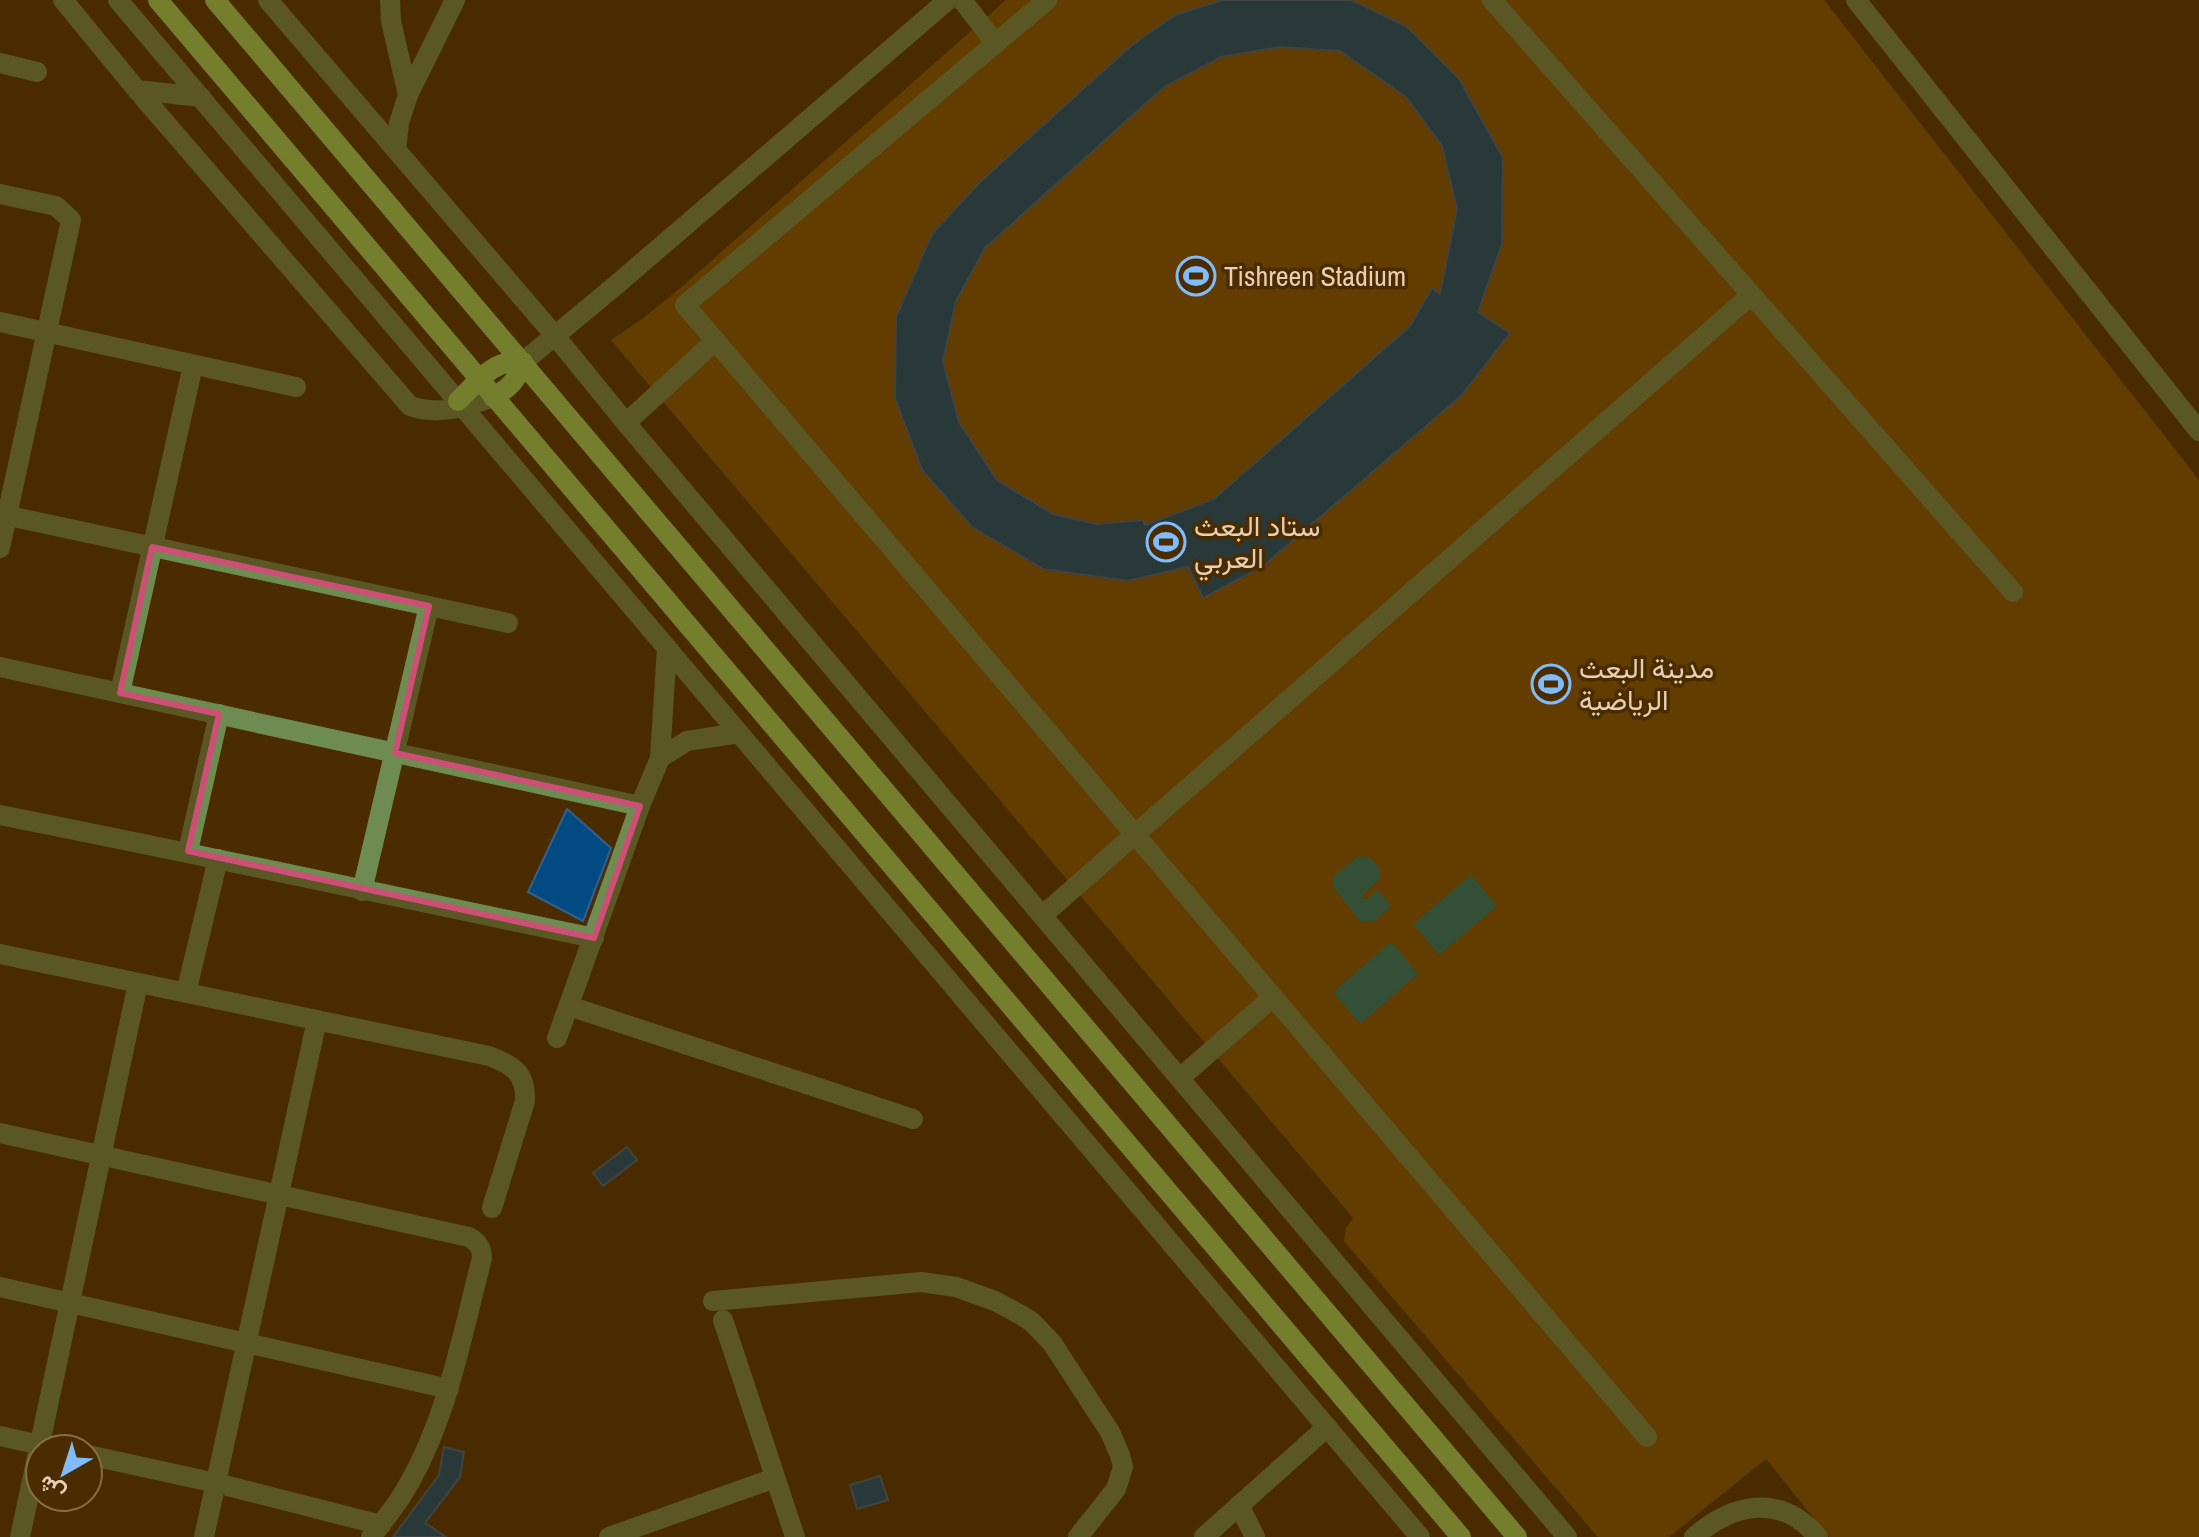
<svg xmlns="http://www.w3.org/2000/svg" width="2199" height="1537" font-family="'Archivo Narrow',Vazirmatn,sans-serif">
<rect width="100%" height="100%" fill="#4a2c00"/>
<path fill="#815102" d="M1006 0H1824L2199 480V1537H1829L1766 1459 1669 1537H1598L1344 1241 1346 1228 1353 1218 611 340 642 319 683 286Z"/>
<g fill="#177a76">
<path d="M1359 856 1370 858 1380 869V879L1363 894 1362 899H1366L1378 890 1391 906 1374 922 1360 921 1334 888 1333 876Z"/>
<path d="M1471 875 1497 906 1439 955 1413 924Z"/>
<path d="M1391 942 1418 974 1360 1024 1333 992Z"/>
</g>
<g fill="#024a82" stroke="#33608d" stroke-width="2" fill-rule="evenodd">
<path d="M1222 0H1351L1406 26 1459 79 1503 158 1502 244 1478 312 1510 333 1461 396 1262 567 1203 598 1188 567 1127 581 1043 569 972 527 922 470 895 398 896 317 932 234 979 183 1132 45 1175 15ZM1280 47 1340 51 1406 97 1442 146 1457 209 1440 294 1432 288 1410 326 1214 499 1145 525 1143 520 1097 524 1053 514 997 480 959 422 943 361 956 301 985 248 1164 87 1221 57Z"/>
<path d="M567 809 611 848 583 921 528 892Z"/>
<path d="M627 1147 637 1160 603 1186 593 1173Z"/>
<path d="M444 1447 464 1452 460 1477 425 1523 446 1537H393L439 1475Z"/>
<path d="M880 1476 888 1500 857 1509 850 1485Z"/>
</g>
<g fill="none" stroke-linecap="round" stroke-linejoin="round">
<g stroke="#6e8c51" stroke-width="20">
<path d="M63 0 137 90 410 406C439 416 465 407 493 397"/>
<path d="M118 0 1420 1537"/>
<path d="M268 0 556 337 626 423 1567 1537"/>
<path d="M390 0 391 21 408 95 399 123 396 150"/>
<path d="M962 0 996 44"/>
<path d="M1047 0 685 305 1647 1437"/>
<path d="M1492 0 2013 592"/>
<path d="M1856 0 2199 431"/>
<path d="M0 63 37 72"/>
<path d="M137 90 201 97"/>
<path d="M408 95 455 0"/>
<path d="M0 194 56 206 71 220 0 548"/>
<path d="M0 322 296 387"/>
<path d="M523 362 615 286 948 0"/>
<path d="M626 423 715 341"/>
<path d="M0 514 508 623"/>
<path d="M667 648 660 758 687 741 739 733"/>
<path d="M0 667 640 806"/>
<path d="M120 693 193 365"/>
<path d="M0 815C198 854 396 897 594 938"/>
<path d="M188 851 219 714"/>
<path d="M362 891 429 606"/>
<path d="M1043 915 1751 295"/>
<path d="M0 954 489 1056C513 1065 526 1073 525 1101L492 1208"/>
<path d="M186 993 218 859"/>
<path d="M569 1006 913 1119"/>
<path d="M557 1038 640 806 660 758"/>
<path d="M1180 1078 1273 997"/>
<path d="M0 1133 469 1237C478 1242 482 1248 482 1258 461 1339 446 1426 401 1497 392 1511 381 1524 371 1537"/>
<path d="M0 1287 449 1389"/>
<path d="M713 1301 921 1282 956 1287 995 1301 1021 1315 1032 1322 1052 1343 1110 1432 1120 1455 1123 1467 1116 1489 1078 1537"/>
<path d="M723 1320 795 1537"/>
<path d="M0 1436 59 1449"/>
<path d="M88 1455 216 1483 381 1525"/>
<path d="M1239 1505 1255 1537"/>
<path d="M20 1537 138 983"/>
<path d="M204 1537 317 1020"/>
<path d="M609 1537 775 1478"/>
<path d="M1204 1537 1327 1427"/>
<path d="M1694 1537C1733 1503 1781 1493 1818 1537"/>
</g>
<g stroke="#a7e363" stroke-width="20">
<path d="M158 0 1461 1537"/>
<path d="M215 0 1517 1537"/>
<path d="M458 401C477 382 494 358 523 362 518 379 509 389 493 397"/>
</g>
</g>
<path d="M0 0H2199V1537H0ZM152 547 429 606 395 753 640 806 594 938 188 851 219 714 120 693Z" fill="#4a2c00" fill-opacity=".55" fill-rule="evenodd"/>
<path fill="none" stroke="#cd4f76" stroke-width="6" stroke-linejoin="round" d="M152 547 429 606 395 753 640 806 594 938 188 851 219 714 120 693Z"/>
<defs>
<symbol id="stadium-ring" viewBox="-11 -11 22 22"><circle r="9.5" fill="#4a2c00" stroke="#81bcfa" stroke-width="1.5"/><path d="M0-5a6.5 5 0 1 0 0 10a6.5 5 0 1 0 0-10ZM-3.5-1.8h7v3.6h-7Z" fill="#81bcfa"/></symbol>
</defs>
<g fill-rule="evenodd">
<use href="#stadium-ring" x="1174" y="254" width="44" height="44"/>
<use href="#stadium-ring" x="1144" y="520" width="44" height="44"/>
<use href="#stadium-ring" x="1529" y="662" width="44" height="44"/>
</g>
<g text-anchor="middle" stroke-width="7" stroke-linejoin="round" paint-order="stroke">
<g font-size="28" fill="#e7cfb5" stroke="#4a2c00" text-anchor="start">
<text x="1224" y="286">Tishreen Stadium</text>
<text x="1194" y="536">ستاد البعث<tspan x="1194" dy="32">العربي</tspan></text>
<text x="1579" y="678">مدينة البعث<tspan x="1579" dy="32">الرياضية</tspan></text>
</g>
</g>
<g transform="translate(64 1473) rotate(219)"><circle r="38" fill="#4a2c00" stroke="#896d48" stroke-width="2"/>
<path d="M0-6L14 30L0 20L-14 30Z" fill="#81bcfa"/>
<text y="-12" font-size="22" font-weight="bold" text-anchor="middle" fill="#e7cfb5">ش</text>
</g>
</svg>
